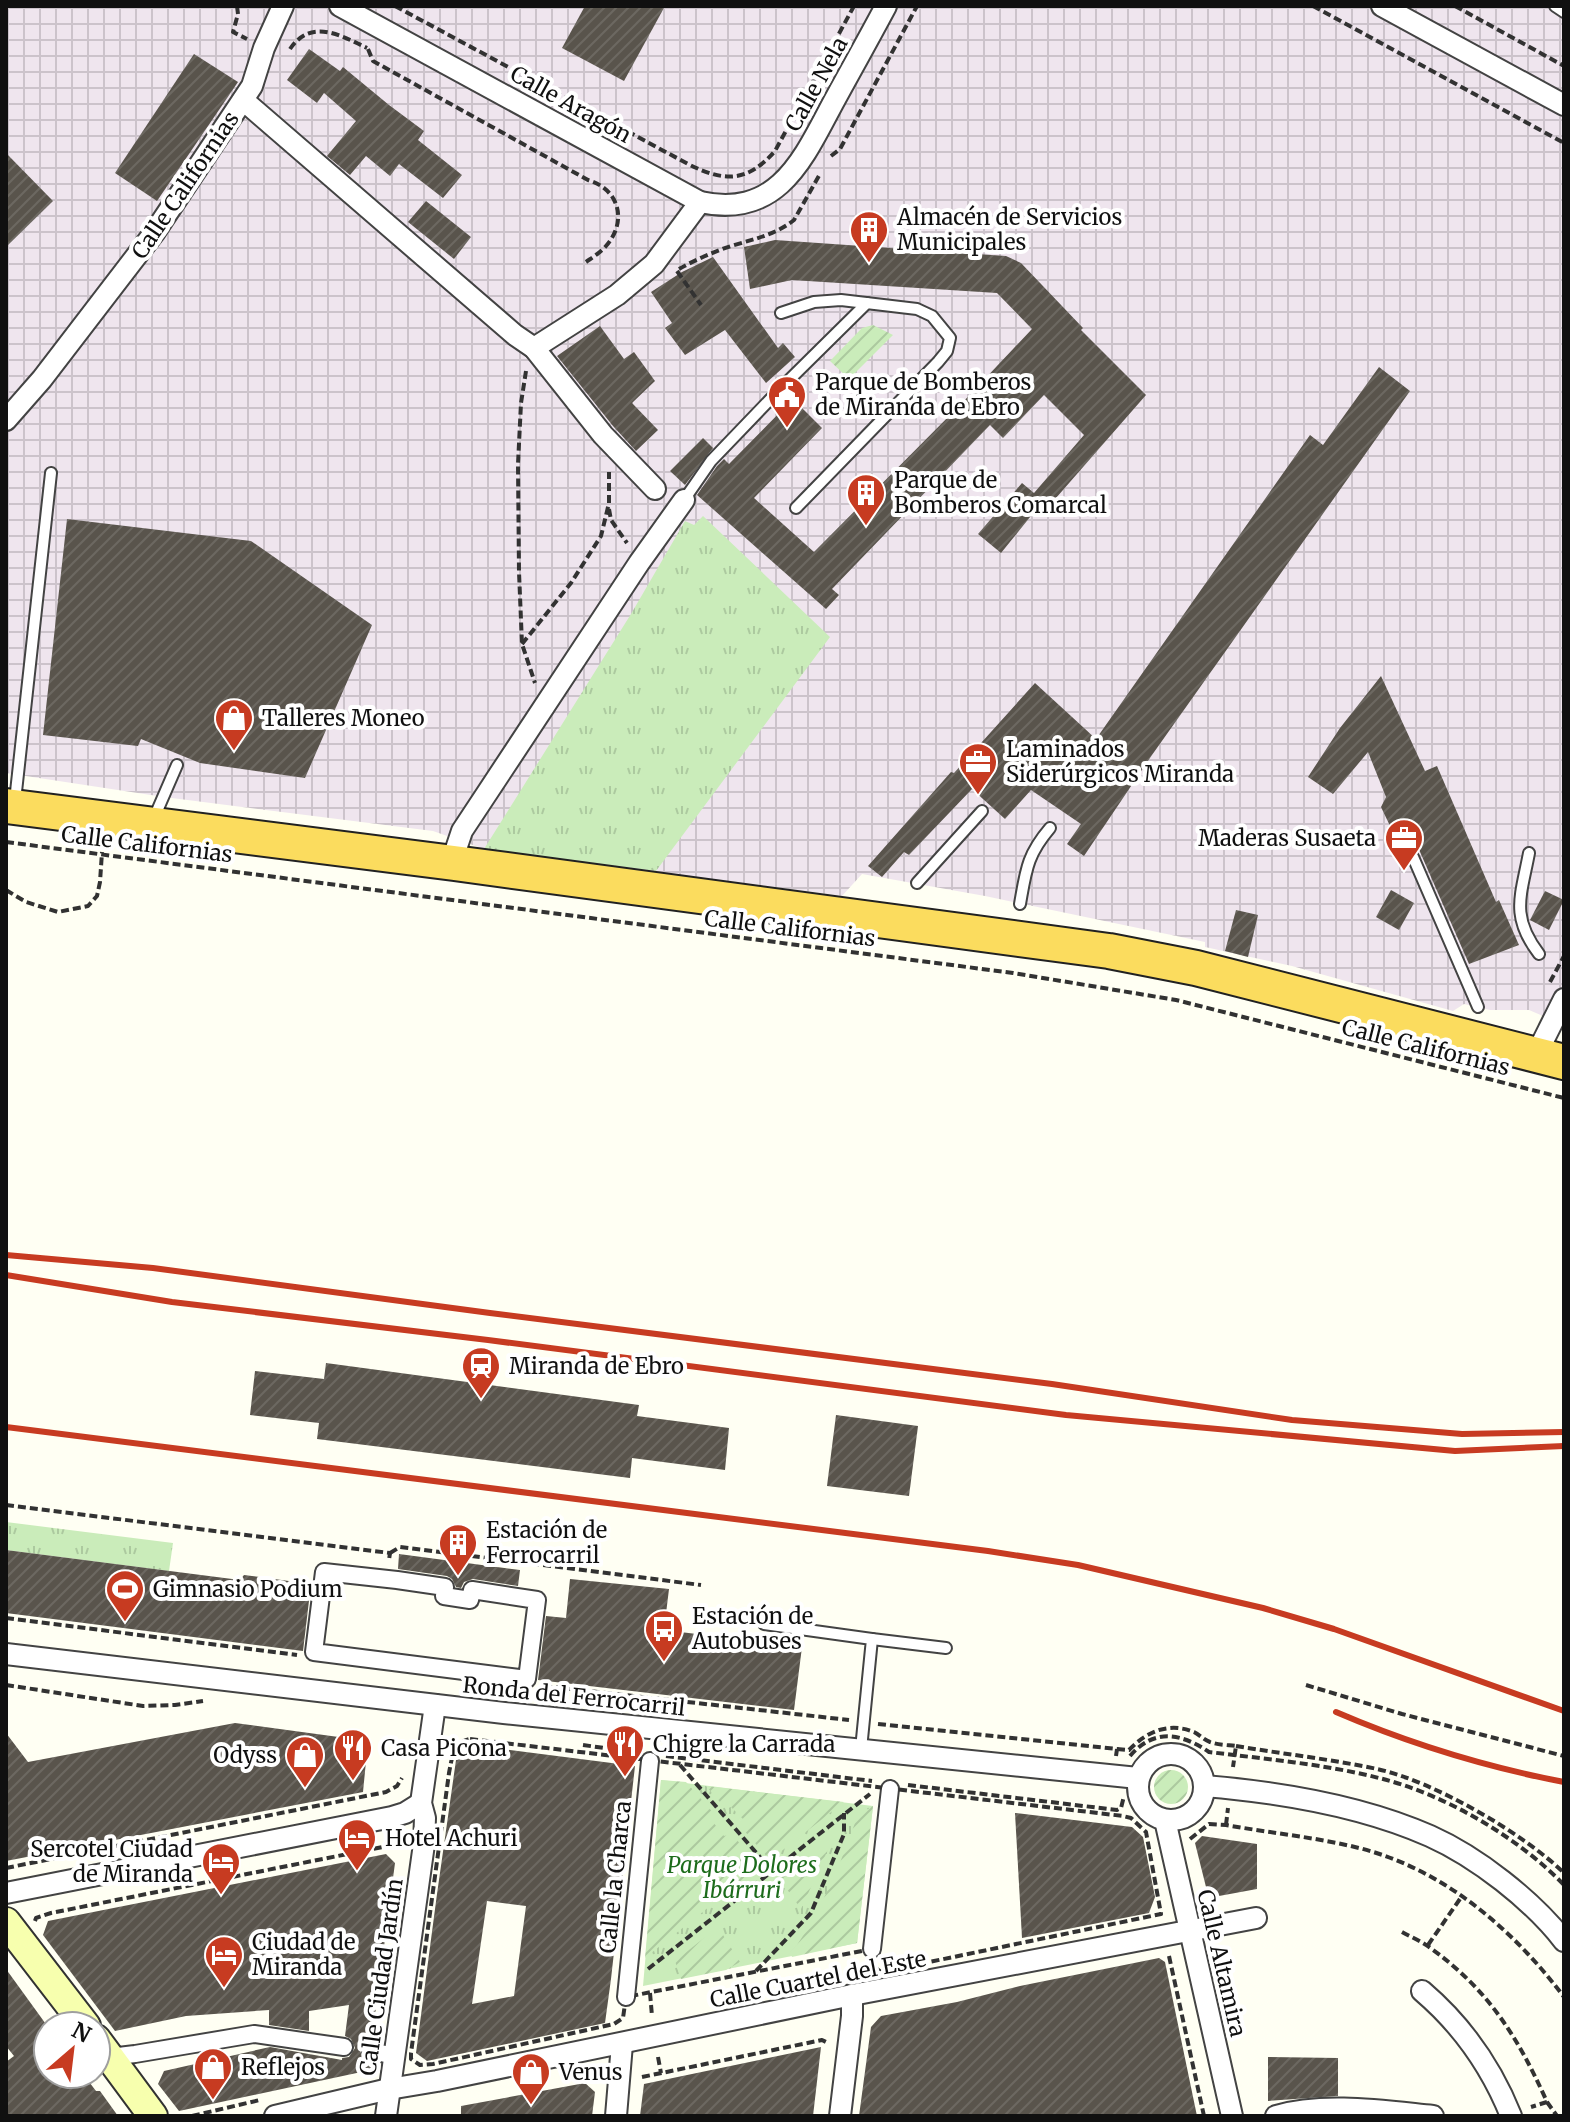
<svg xmlns="http://www.w3.org/2000/svg" width="1570" height="2122" font-family="Merriweather,serif">
<defs>
<pattern id="industrial-grid" width="8" height="8" patternUnits="userSpaceOnUse" patternTransform="scale(2)"><rect width="8" height="8" fill="#efe5ee"/><path d="M0 4h8M4 0v8" fill="none" stroke="#ccc3cb"/></pattern>
<pattern id="grass-tufts" width="24" height="20" patternUnits="userSpaceOnUse" patternTransform="scale(2)"><rect width="24" height="20" fill="#caecba"/><path d="M3 7l-1-3M5 7V3M7 7l1-3M15 17l-1-3M17 17v-4M19 17l1-3" fill="none" stroke="#acc99f"/></pattern>
<pattern id="garden-furrows" width="10" height="10" patternUnits="userSpaceOnUse" patternTransform="scale(2)"><rect width="10" height="10" fill="#caecba"/><path d="M-1 1l2-2M0 10L10 0M9 11l2-2" fill="none" stroke="#acc99f"/></pattern>
<pattern id="building-hatch" width="6" height="6" patternUnits="userSpaceOnUse" patternTransform="scale(2)"><rect width="6" height="6" fill="#59544c"/><path d="M-1 1l2-2M0 6l6-6M5 7l2-2" fill="none" stroke="#6c6861"/></pattern>
</defs>
<rect width="100%" height="100%" fill="#fffff3"/>
<path fill="url(#industrial-grid)" d="M6 6H1564V1025L1529 1010H1490L1464 1004 1453 1011 1292 966 1205 947V942L985 896 862 874 842 896 484 849 433 831 164 797 6 773Z"/>
<g fill="url(#grass-tufts)">
<path d="M703 516 830 637 656 871 484 849 631 614 685 521 694 525Z"/>
<path d="M6 1522 173 1543 169 1571 6 1550Z"/>
<path d="M661 1780 873 1806 857 1943 643 1986Z"/>
</g>
<g fill="url(#garden-furrows)">
<path d="M873 325 893 335 849 379 830 361 862 328Z"/>
<circle cx="1171" cy="1787" r="17"/>
<path d="M661 1780 686 1782 716 1816 713 1822 724 1836 732 1834 759 1867 645 1958Z"/>
<path d="M706 1786 844 1802 770 1860 741 1827 744 1820 731 1807 726 1809Z"/>
<path d="M873 1806 857 1943 792 1957 790 1952 797 1945 814 1919 838 1868 858 1815Z"/>
<path d="M836 1832 801 1909 779 1878Z"/>
<path d="M718 1927 740 1962 726 1970 681 1979 675 1961Z"/>
</g>
<g fill="url(#building-hatch)" fill-rule="evenodd">
<path d="M585 6H665L624 81 562 48Z"/>
<path d="M309 49 340 71 343 67 389 105 424 131 418 140 462 175 443 198 399 164 390 176 366 156 350 175 327 156 356 121 324 93 317 103 287 80Z"/>
<path d="M194 54 238 82 157 201 115 173Z"/>
<path d="M6 153 53 201 6 247Z"/>
<path d="M426 201 471 237 454 259 408 222Z"/>
<path d="M775 240 1006 256 1021 263 1083 328 1081 330 1146 395 1049 506 1043 501 1001 553 978 534 1022 483 1034 493 1084 435 1044 395 1003 438 990 425 832 589 839 595 826 609 697 495 717 466 724 459 729 464 793 399 822 428 754 498 814 552 963 402 1032 329 997 293 792 280 750 289 744 247Z"/>
<path d="M713 257 778 348 783 343 795 357 766 383 725 330 685 355 665 328 672 323 651 292 682 272Z"/>
<path d="M600 326 624 359 634 352 655 381 632 403 658 430 636 451 613 426 557 356Z"/>
<path d="M1379 367 1410 391 1152 755 1084 856 1067 844 1081 824 1031 790 1005 819 972 789 909 855 904 852 882 877 868 866 951 772 954 773 1035 683 1096 739 1310 435 1323 445Z"/>
<path d="M703 438 713 448 685 485 670 471Z"/>
<path d="M67 519 251 541 372 625 305 778 200 763 141 739 138 746 43 735Z"/>
<path d="M1381 676 1425 771 1437 766 1496 902 1499 900 1519 945 1469 964 1417 845 1409 846 1400 825 1391 828 1381 807 1386 797 1368 752 1333 794 1308 777 1340 728Z"/>
<path d="M1391 890 1414 903 1399 930 1376 917Z"/>
<path d="M1545 891 1564 900 1549 930 1530 920Z"/>
<path d="M1236 910 1258 915 1248 957 1225 951Z"/>
<path d="M326 1363 639 1405 637 1416 729 1428 725 1470 632 1458 630 1478 317 1439 319 1423 250 1415 255 1371 324 1379Z"/>
<path d="M836 1415 918 1426 909 1496 827 1486Z"/>
<path d="M6 1550 240 1580 244 1575 311 1584 303 1651 6 1613Z"/>
<path d="M399 1554 520 1570 518 1586 473 1579 464 1582 461 1588 456 1587 452 1579 447 1576 398 1569Z"/>
<path d="M570 1579 669 1589 664 1630 802 1647 794 1710 538 1680 546 1616 566 1618Z"/>
<path d="M235 1723 368 1741 363 1792 6 1861V1733L28 1762Z"/>
<path d="M470 1745 635 1766 611 1979 605 2023 427 2061 416 2053 437 1894 457 1753ZM487 1901 526 1906 514 1996 472 2004Z"/>
<path d="M1015 1813 1132 1827 1143 1837 1155 1897 1149 1913 1022 1938Z"/>
<path d="M1202 1836 1257 1844V1889L1219 1896 1207 1891 1195 1843Z"/>
<path d="M386 1854 395 1863 372 2039 363 2043 360 2050 363 2059 368 2061 365 2065 380 2068 179 2111 158 2084 164 2071 270 2047 342 2060V2058L349 2057 355 2048 351 2039 345 2036 349 2005 309 2011V2031L269 2025V2010L186 2016 115 2031 43 1935 48 1921Z"/>
<path d="M1159 1958 1165 1962 1197 2116H859L871 2027 881 2016 957 2002 1020 1986Z"/>
<path d="M6 1969 48 2027V2074H83L96 2091H100L118 2116H6V2062L14 2056 6 2046Z"/>
<path d="M821 2047 813 2116H640L644 2084Z"/>
<path d="M1268 2057 1338 2058V2096L1268 2101Z"/>
<path d="M585 2083 595 2092 592 2116H461V2106Z"/>
</g>
<g fill="none" stroke-linecap="round" stroke-linejoin="round">
<defs>
<g id="service">
<path d="M1555 6 1564 12"/>
<path d="M781 313 814 302 841 300 917 309 932 316 950 338 947 351 938 362 796 508"/>
<path d="M684 500 711 461 783 386 867 303"/>
<path d="M15 801 51 473"/>
<path d="M154 818 177 765"/>
<path d="M1529 853C1521 896 1510 916 1539 954"/>
<path d="M1413 857 1478 1007"/>
<path d="M917 883 982 811"/>
<path d="M1020 904C1026 870 1027 855 1050 828"/>
<path d="M764 1624 872 1639 861 1749"/>
<path d="M872 1639 946 1648"/>
</g>
<g id="pedestrian">
<path d="M324 1572 397 1580 445 1587 444 1596 470 1600 472 1590 537 1600 527 1679 314 1652Z"/>
<path d="M872 1949 890 1789"/>
<path d="M626 1997 650 1761"/>
<path d="M371 2051 395 2056"/>
<path d="M110 2057 135 2054 254 2034 344 2047"/>
</g>
<g id="minor">
<path d="M340 6 700 202C778 219 803 159 833 103 851 70 869 38 886 6"/>
<path d="M1382 6 1564 105"/>
<path d="M243 100 515 335 534 348 603 435 655 489"/>
<path d="M534 348 617 295 654 264 700 202"/>
<path d="M6 420 42 379 154 233 252 86 264 48 283 6"/>
<path d="M454 863 456 849 462 831 639 563 684 500"/>
<path d="M1536 1055 1564 999"/>
<path d="M6 1654 504 1713 1138 1778"/>
<circle cx="1171" cy="1787" r="33"/>
<path d="M1204 1786C1278 1792 1362 1806 1430 1836 1477 1857 1532 1900 1564 1941"/>
<path d="M1165 1820 1232 2116"/>
<path d="M6 1893 392 1817 405 1813 421 1803"/>
<path d="M1422 1991C1463 2026 1491 2066 1511 2116"/>
<path d="M275 2116 389 2089 437 2081 852 1995 1256 1918"/>
<path d="M386 2116 424 1844 425 1818 421 1803 435 1705"/>
<path d="M616 2116 622 2044"/>
<path d="M840 2116 852 2016V1995"/>
<path d="M1276 2116C1324 2102 1383 2111 1433 2116"/>
</g>
<g id="secondary">
<path d="M6 1922 86 2026"/>
<path d="M96 2039 153 2116"/>
</g>
<path id="trunk" d="M6 806 454 863 1109 951 1196 968 1564 1062"/>
</defs>
<use href="#service" stroke="#434343" stroke-width="14"/>
<use href="#pedestrian" stroke="#434343" stroke-width="20"/>
<use href="#minor" stroke="#434343" stroke-width="24"/>
<use href="#secondary" stroke="#323232" stroke-width="32"/>
<use href="#trunk" stroke="#212121" stroke-width="38"/>
<g stroke="#323232" stroke-width="4" stroke-dasharray="8 4" stroke-linecap="butt">
<path d="M237 6 238 14 233 32 247 39"/>
<path d="M395 6 688 164C724 182 747 183 775 151L854 6"/>
<path d="M1313 6 1564 143"/>
<path d="M1455 6 1564 66"/>
<path d="M290 49C311 18 340 35 367 48"/>
<path d="M368 49 373 61 588 180C619 189 628 221 606 246 601 252 593 257 586 262"/>
<path d="M831 156 840 149 917 6"/>
<path d="M679 269C695 260 713 252 731 246 754 239 775 235 794 220L820 174"/>
<path d="M677 271 701 305"/>
<path d="M526 371 521 403 518 464 519 572 522 644 535 683"/>
<path d="M609 509 611 520 627 543"/>
<path d="M522 644 571 583 601 536 609 503V472"/>
<path d="M6 842 1013 973 1176 1000 1564 1098"/>
<path d="M6 890 26 902 58 912 88 906 97 896 100 882 102 852"/>
<path d="M1550 982 1564 956"/>
<path d="M6 1505 390 1553 389 1560"/>
<path d="M390 1553 400 1547 701 1585"/>
<path d="M6 1618 297 1655"/>
<path d="M6 1685 143 1706 175 1705 203 1701"/>
<path d="M1306 1685 1402 1714 1564 1756"/>
<path d="M544 1686 849 1720"/>
<path d="M878 1724 1117 1749 1116 1756"/>
<path d="M470 1739 1123 1816 1131 1818 1146 1832 1161 1914 881 1972C872 1966 872 1960 872 1949L626 1997 623 2018 614 2024 433 2064 420 2065 411 2059V2053L449 1773C452 1758 453 1742 470 1739Z"/>
<path d="M583 1745 633 1752"/>
<path d="M1236 1746C1283 1754 1330 1759 1377 1769 1433 1781 1523 1833 1564 1873"/>
<path d="M1117 1749 1129 1750C1147 1731 1169 1722 1194 1732 1200 1735 1204 1740 1210 1742 1218 1745 1228 1745 1236 1746L1233 1767"/>
<path d="M666 1756 872 1781"/>
<path d="M1130 1756C1154 1728 1181 1733 1209 1752 1265 1759 1324 1764 1379 1778 1444 1794 1518 1837 1564 1885"/>
<path d="M680 1765 772 1871"/>
<path d="M908 1785 1117 1810 1121 1808 1124 1796"/>
<path d="M1226 1825 1228 1808"/>
<path d="M1190 1839 1209 1824 1226 1825C1270 1833 1315 1837 1359 1848 1443 1869 1513 1929 1564 1997"/>
<path d="M6 1868 386 1792 397 1786 402 1778"/>
<path d="M35 1921 36 1918 51 1913 398 1844 396 1837"/>
<path d="M1402 1932C1411 1937 1421 1941 1429 1947 1488 1989 1518 2037 1547 2102L1531 2107"/>
<path d="M1428 1945 1462 1896"/>
<path d="M1169 1956 1204 2116"/>
<path d="M648 1969 870 1794"/>
<path d="M756 1971 811 1913 844 1834V1813"/>
<path d="M650 1993 652 2016"/>
<path d="M658 2057 661 2073"/>
<path d="M642 2077 822 2040 828 2043"/>
<path d="M1547 2102 1557 2116"/>
<path d="M192 2116 260 2100"/>
</g>
<use href="#service" stroke="#fff" stroke-width="10"/>
<use href="#pedestrian" stroke="#fff" stroke-width="16"/>
<use href="#minor" stroke="#fff" stroke-width="20"/>
<use href="#secondary" stroke="#f7ffae" stroke-width="28"/>
<use href="#trunk" stroke="#fbdc5e" stroke-width="34"/>
<g stroke="#c73b21" stroke-width="6">
<path d="M6 1255 153 1268 490 1313 1052 1384 1292 1420 1462 1434 1564 1432"/>
<path d="M6 1275 172 1302 488 1340 1066 1415 1455 1451 1564 1446"/>
<path d="M6 1427 988 1551 1078 1565 1263 1608 1334 1629 1564 1711"/>
<path d="M1336 1712C1408 1743 1486 1767 1564 1782"/>
</g>
</g>
<defs>
<symbol id="building-pin" viewBox="-11 -11 22 30"><path d="M0 17L-7.5 6A9.5 9.5 0 1 1 7.5 6Z" fill="#c73b21" stroke="#fff"/><path d="M-4-6H4V6H1V3H-1V6H-4ZM-2.5-4.3h1.7v1.8h-1.7ZM.8-4.3h1.7v1.8H.8ZM-2.5-1h1.7V.8h-1.7ZM.8-1h1.7V.8H.8Z" fill="#fff"/></symbol>
<symbol id="civic-pin" viewBox="-11 -11 22 30"><path d="M0 17L-7.5 6A9.5 9.5 0 1 1 7.5 6Z" fill="#c73b21" stroke="#fff"/><path d="M-.6-6.5H3V-4.5H.6V-3L4-1V1h2V6H-6V1h2V-1L-.6-3ZM-1.2 2.5V6h2.4V2.5Z" fill="#fff"/></symbol>
<symbol id="shop-pin" viewBox="-11 -11 22 30"><path d="M0 17L-7.5 6A9.5 9.5 0 1 1 7.5 6Z" fill="#c73b21" stroke="#fff"/><path d="M-5-2.5h2.3a2.7 3.5 0 0 1 5.4 0H5L5.5 6h-11ZM-1.5-2.5h3a1.5 2.3 0 0 0-3 0Z" fill="#fff"/></symbol>
<symbol id="office-pin" viewBox="-11 -11 22 30"><path d="M0 17L-7.5 6A9.5 9.5 0 1 1 7.5 6Z" fill="#c73b21" stroke="#fff"/><path d="M-6-3h4V-5.5h4V-3h4V5H-6ZM-1-4.5V-3h2v-1.5ZM-6 0V1H6V0Z" fill="#fff"/></symbol>
<symbol id="station-pin" viewBox="-11 -11 22 30"><path d="M0 17L-7.5 6A9.5 9.5 0 1 1 7.5 6Z" fill="#c73b21" stroke="#fff"/><path d="M-3-6H3Q5-6 5-4V2Q5 4 3 4L4.5 6H3L1.5 4h-3L-3 6H-4.5L-3 4Q-5 4-5 2V-4Q-5-6-3-6ZM-3.5-4v3h7v-3ZM-3.5 1v1.5H-2V1ZM2 1v1.5H3.5V1Z" fill="#fff"/></symbol>
<symbol id="stadium-pin" viewBox="-11 -11 22 30"><path d="M0 17L-7.5 6A9.5 9.5 0 1 1 7.5 6Z" fill="#c73b21" stroke="#fff"/><path d="M0-5a6.5 5 0 1 0 0 10a6.5 5 0 1 0 0-10ZM-3.5-1.8h7v3.6h-7Z" fill="#fff"/></symbol>
<symbol id="bus-pin" viewBox="-11 -11 22 30"><path d="M0 17L-7.5 6A9.5 9.5 0 1 1 7.5 6Z" fill="#c73b21" stroke="#fff"/><path d="M-5-6H5V4H4V6H2V4H-2V6H-4V4H-5ZM-3.5-4V0h7V-4ZM-3.5 1.2v1.5H-2V1.2ZM2 1.2v1.5H3.5V1.2Z" fill="#fff"/></symbol>
<symbol id="restaurant-pin" viewBox="-11 -11 22 30"><path d="M0 17L-7.5 6A9.5 9.5 0 1 1 7.5 6Z" fill="#c73b21" stroke="#fff"/><path d="M-5-6h1v4h1v-4h1v4h1v-4h1v5L-1.5 .5V6h-2V.5L-5-1ZM5-6V6H3V1.5H1.5Q1.5-4 5-6Z" fill="#fff"/></symbol>
<symbol id="hotel-pin" viewBox="-11 -11 22 30"><path d="M0 17L-7.5 6A9.5 9.5 0 1 1 7.5 6Z" fill="#c73b21" stroke="#fff"/><path d="M-6-4.5h1.5V1H6V5H4.5V3h-9V5H-6ZM-4 0a1.8 1.8 0 1 1 3.6 0ZM.5 0V-2.5h3Q6-2.5 6 0Z" fill="#fff"/></symbol>
</defs>
<g fill-rule="evenodd">
<use href="#building-pin" x="847" y="208" width="44" height="60"/>
<use href="#civic-pin" x="765" y="373" width="44" height="60"/>
<use href="#building-pin" x="844" y="471" width="44" height="60"/>
<use href="#shop-pin" x="212" y="696" width="44" height="60"/>
<use href="#office-pin" x="956" y="740" width="44" height="60"/>
<use href="#office-pin" x="1382" y="816" width="44" height="60"/>
<use href="#station-pin" x="459" y="1344" width="44" height="60"/>
<use href="#building-pin" x="436" y="1521" width="44" height="60"/>
<use href="#stadium-pin" x="103" y="1567" width="44" height="60"/>
<use href="#bus-pin" x="642" y="1607" width="44" height="60"/>
<use href="#restaurant-pin" x="603" y="1722" width="44" height="60"/>
<use href="#restaurant-pin" x="331" y="1726" width="44" height="60"/>
<use href="#shop-pin" x="283" y="1733" width="44" height="60"/>
<use href="#hotel-pin" x="335" y="1816" width="44" height="60"/>
<use href="#hotel-pin" x="199" y="1840" width="44" height="60"/>
<use href="#hotel-pin" x="202" y="1933" width="44" height="60"/>
<use href="#shop-pin" x="191" y="2045" width="44" height="60"/>
<use href="#shop-pin" x="509" y="2050" width="44" height="60"/>
</g>
<g text-anchor="middle" stroke-width="8" stroke-linejoin="round" paint-order="stroke">
<g font-size="22" fill="#101010" stroke="#fff">
<text transform="translate(816 84) rotate(-61)" y="8">Calle Nela</text>
<text transform="translate(571 104) rotate(29)" y="8">Calle Aragón</text>
<text transform="translate(185 185) rotate(-56)" y="8">Calle Californias</text>
<text transform="translate(147 844) rotate(7)" y="8">Calle Californias</text>
<text transform="translate(790 928) rotate(7)" y="8">Calle Californias</text>
<text transform="translate(1426 1047) rotate(14)" y="8">Calle Californias</text>
<text transform="translate(574 1696) rotate(6)" y="8">Ronda del Ferrocarril</text>
<text transform="translate(615 1877) rotate(-84)" y="8">Calle la Charca</text>
<text transform="translate(1222 1963) rotate(77)" y="8">Calle Altamira</text>
<text transform="translate(381 1977) rotate(-82)" y="8">Calle Ciudad Jardín</text>
<text transform="translate(818 1979) rotate(-11)" y="8">Calle Cuartel del Este</text>
</g>
<g font-size="22" fill="#101010" stroke="#fff" text-anchor="start">
<text x="897" y="225">Almacén de Servicios<tspan x="897" dy="25">Municipales</tspan></text>
<text x="815" y="390">Parque de Bomberos<tspan x="815" dy="25">de Miranda de Ebro</tspan></text>
<text x="894" y="488">Parque de<tspan x="894" dy="25">Bomberos Comarcal</tspan></text>
<text x="262" y="726">Talleres Moneo</text>
<text x="1006" y="757">Laminados<tspan x="1006" dy="25">Siderúrgicos Miranda</tspan></text>
<text x="1376" y="846" text-anchor="end">Maderas Susaeta</text>
<text x="509" y="1374">Miranda de Ebro</text>
<text x="486" y="1538">Estación de<tspan x="486" dy="25">Ferrocarril</tspan></text>
<text x="153" y="1597">Gimnasio Podium</text>
<text x="692" y="1624">Estación de<tspan x="692" dy="25">Autobuses</tspan></text>
<text x="653" y="1752">Chigre la Carrada</text>
<text x="381" y="1756">Casa Picona</text>
<text x="277" y="1763" text-anchor="end">Odyss</text>
<text x="385" y="1846">Hotel Achuri</text>
<text x="193" y="1857" text-anchor="end">Sercotel Ciudad<tspan x="193" dy="25">de Miranda</tspan></text>
<text x="252" y="1950">Ciudad de<tspan x="252" dy="25">Miranda</tspan></text>
<text x="241" y="2075">Reflejos</text>
<text x="559" y="2080">Venus</text>
</g>
<g font-size="22" font-style="italic" fill="#1d6c1c" stroke="#fff">
<text x="742" y="1873">Parque Dolores<tspan x="742" dy="25">Ibárruri</tspan></text>
</g>
</g>
<rect width="1570" height="2122" fill="none" stroke="#101010" stroke-width="16"/>
<g transform="translate(72 2050) rotate(28)"><circle r="38" fill="#ffffff" stroke="#9f9f9f" stroke-width="2"/>
<path d="M0-6L14 30L0 20L-14 30Z" fill="#c73b21"/>
<text y="-12" font-size="22" font-weight="bold" text-anchor="middle" fill="#101010">N</text>
</g>
</svg>
